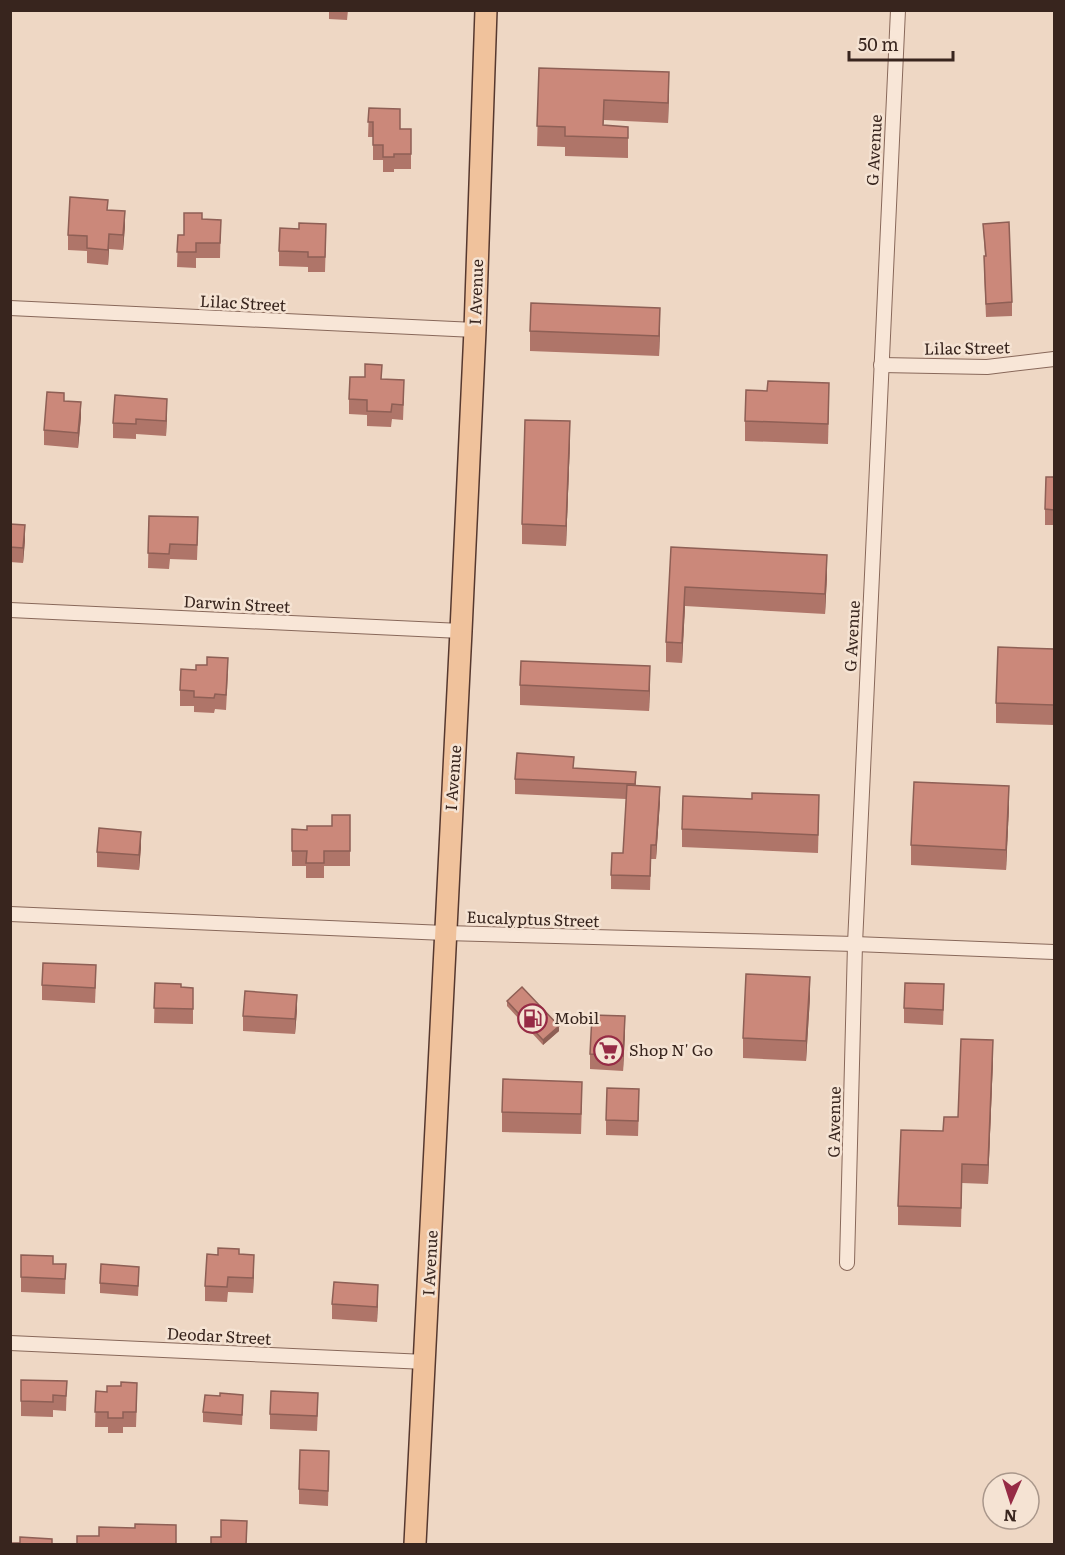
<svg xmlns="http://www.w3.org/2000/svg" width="1065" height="1555" font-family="Literata,serif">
<rect width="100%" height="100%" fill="#eed7c4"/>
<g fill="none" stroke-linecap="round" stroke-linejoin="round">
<defs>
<g id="street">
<path d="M10 308 475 330"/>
<path d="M881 365 987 367 1054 359"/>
<path d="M10 610 461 631"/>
<path d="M10 914 445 933 855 944 1054 952"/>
<path d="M847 1263 855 944 898 10"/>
<path d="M10 1343 426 1362"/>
</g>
<path id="primary" d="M415 1544 461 631 475 330 486 10"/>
</defs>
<use href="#street" stroke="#88685a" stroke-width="16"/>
<use href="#primary" stroke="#56382f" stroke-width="24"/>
<use href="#street" stroke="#f8e6d7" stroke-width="14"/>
<use href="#primary" stroke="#f0c29c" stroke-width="21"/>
</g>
<g fill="#af7569">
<path d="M329 10H348L347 20 329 19Z"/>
<path d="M539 68 669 92 668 123 604 120 603 126 628 127V158L565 156V147L537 146Z"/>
<path d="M369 108 400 129H411V169H394V172H383V160H373V137H368Z"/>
<path d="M108 210 125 226 123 250 109 249 108 265 87 263V251L68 250V235Z"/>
<path d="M202 219 221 220 220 258H196V268L177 267 178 235H184Z"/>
<path d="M983 224 1012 302V316L986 317 984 270V256H985Z"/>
<path d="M326 239 325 272H308V267L279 266V251Z"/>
<path d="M660 328 659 356 530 351V331Z"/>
<path d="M382 379 404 395 403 420 392 419 391 427 367 426V415L349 414V399Z"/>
<path d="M767 391 829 403 828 444 745 441V421Z"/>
<path d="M64 401 81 417 78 448 44 445V430Z"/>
<path d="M167 414 166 436 136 434V439L113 438V423Z"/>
<path d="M570 441 566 546 522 544V524Z"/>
<path d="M1054 477V525H1045V509Z"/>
<path d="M149 516 198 532 197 560 170 559 169 569 148 568Z"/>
<path d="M10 524 25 540 23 563 10 562Z"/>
<path d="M671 547 827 575 825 614 685 606 682 663 666 662V642Z"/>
<path d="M1054 649V725L996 723V703Z"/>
<path d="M228 673 226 710 215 709 214 713 194 712V706H180V690Z"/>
<path d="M520 685 650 686 649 711 520 705Z"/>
<path d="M574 768 636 772V786L660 801 656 859H651L650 890 611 889V875L623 853 626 799 515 794V779Z"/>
<path d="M1009 806 1006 870 911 865V845Z"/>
<path d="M819 813 818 853 682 847V829Z"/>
<path d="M350 815V866H324V878H306V866H292V829L307 830 332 826Z"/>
<path d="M141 847 139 870 97 867V852Z"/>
<path d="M96 980 95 1003 42 1000V985Z"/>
<path d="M155 983 181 987 193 988V1024L154 1023Z"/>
<path d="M810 997 806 1061 743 1058V1038Z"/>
<path d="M944 999 943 1025 904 1023V1008Z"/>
<path d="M507 1001 559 1031 543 1045 507 1006Z"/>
<path d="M297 1010 295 1034 243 1031V1016Z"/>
<path d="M625 1031 623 1071 590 1069V1054Z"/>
<path d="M993 1059 988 1184 962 1183 961 1227 898 1225V1206L943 1131 958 1117Z"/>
<path d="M582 1102 581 1134 502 1132V1112Z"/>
<path d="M639 1104 638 1136 606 1135V1120Z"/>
<path d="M239 1254 254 1270 253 1293 228 1292 227 1302 205 1301V1286L218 1255Z"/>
<path d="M53 1264H66L65 1294 21 1292V1277Z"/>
<path d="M139 1277 138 1296 100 1293V1283Z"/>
<path d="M378 1300 377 1322 332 1319V1304Z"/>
<path d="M67 1381 66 1411 53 1410V1417L21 1416V1401Z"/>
<path d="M96 1391 137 1398 136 1427H123V1433H108V1427H95Z"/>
<path d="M243 1405 242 1425 203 1422V1412Z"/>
<path d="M318 1408 317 1431 270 1429V1414Z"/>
<path d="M329 1466 328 1506 299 1504V1489Z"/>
</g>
<g fill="#8e5f55">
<path d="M669 72V92L668 123V103Z"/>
<path d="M125 211V226L123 250V235Z"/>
<path d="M109 234V249L108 265V250Z"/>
<path d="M660 308V328L659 356V336Z"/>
<path d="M167 399V414L166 436V421Z"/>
<path d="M81 402V417L78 448V433Z"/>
<path d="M570 421V441L566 546V526Z"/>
<path d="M25 525V540L23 563V548Z"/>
<path d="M827 555V575L825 614V594Z"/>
<path d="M685 587V606L682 663V643Z"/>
<path d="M650 666V686L649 711V691Z"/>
<path d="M1009 786V806L1006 870V850Z"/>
<path d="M660 787V801L656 859V845Z"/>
<path d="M141 832V847L139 870V855Z"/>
<path d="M810 977V997L806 1061V1041Z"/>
<path d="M297 995V1010L295 1034V1019Z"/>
<path d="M625 1016V1031L623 1071V1056Z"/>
<path d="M559 1026V1031L543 1045V1040Z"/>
<path d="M993 1040V1059L988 1184V1165Z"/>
<path d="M254 1255V1270L253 1293V1278Z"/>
<path d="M378 1285V1300L377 1322V1307Z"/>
</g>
<g fill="#cb887a" stroke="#8e5f55" stroke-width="1.5">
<path d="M539 68 669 72 668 103 604 100 603 125 628 127V138L565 136V127L537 126Z"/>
<path d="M369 108 400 109V129H411V154H394V157H383V145H373V122H368Z"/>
<path d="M70 197 108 200 107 210 125 211 123 235 109 234 108 250 87 248V236L68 235Z"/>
<path d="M184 213H202V219L221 220 220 243H196V252H177L178 235H184Z"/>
<path d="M1009 222 1012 302 986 304 984 256H986L983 224Z"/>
<path d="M299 223 326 224 325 257H308V252L279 251 280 228 299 229Z"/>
<path d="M531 303 660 308 659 336 530 331Z"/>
<path d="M365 364 382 365 381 379 404 380 403 405 392 404 391 412 367 411V400L349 399 350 377H365Z"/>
<path d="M768 381 829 383 828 424 745 421 746 390 767 391Z"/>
<path d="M47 392 64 393V401L81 402 78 433 44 430Z"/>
<path d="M115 395 167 399 166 421 136 419V424L113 423Z"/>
<path d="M525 420 570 421 566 526 522 524Z"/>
<path d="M1046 477H1054V510L1045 509Z"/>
<path d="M149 516 198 517 197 545 170 544 169 554 148 553Z"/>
<path d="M10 524 25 525 23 548 10 547Z"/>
<path d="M671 547 827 555 825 594 685 587 682 643 666 642Z"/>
<path d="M998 647 1054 649V705L996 703Z"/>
<path d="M207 657 228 658 226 695 215 694 214 698 194 697V691L180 690 181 669 196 670V665H207Z"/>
<path d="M521 661 650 666 649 691 520 685Z"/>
<path d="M517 753 574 757 573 768 636 772 635 784 515 779Z"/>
<path d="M914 782 1009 786 1006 850 911 845Z"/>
<path d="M627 785 660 787 656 845H651L650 876 611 875 612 853H623Z"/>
<path d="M752 793 819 795 818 835 682 829 683 796 752 799Z"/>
<path d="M332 815H350V851H324V863H306L307 851H292V829L307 830V826H332Z"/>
<path d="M99 828 141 832 139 855 97 852Z"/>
<path d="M43 963 96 965 95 988 42 985Z"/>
<path d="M746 974 810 977 806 1041 743 1038Z"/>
<path d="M155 983 181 984V987L193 988V1009L154 1008Z"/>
<path d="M905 983 944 984 943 1010 904 1008Z"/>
<path d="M522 987 559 1026 543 1040 507 1001Z"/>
<path d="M245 991 297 995 295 1019 243 1016Z"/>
<path d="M592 1015 625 1016 623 1056 590 1054Z"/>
<path d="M961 1039 993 1040 988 1165 962 1164 961 1208 898 1206 901 1130 943 1131 944 1117H958Z"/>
<path d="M503 1079 582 1082 581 1114 502 1112Z"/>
<path d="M607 1088 639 1089 638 1121 606 1120Z"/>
<path d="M218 1248 239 1249V1254L254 1255 253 1278 228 1277 227 1287 205 1286 207 1254 218 1255Z"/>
<path d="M21 1255 53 1256V1264H66L65 1279 21 1277Z"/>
<path d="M101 1264 139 1267 138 1286 100 1283Z"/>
<path d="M334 1282 378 1285 377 1307 332 1304Z"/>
<path d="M21 1380 67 1381 66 1396 53 1395V1402L21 1401Z"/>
<path d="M121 1382 137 1383 136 1412H123V1418H108V1412H95L96 1391 107 1392V1386H121Z"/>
<path d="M271 1391 318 1393 317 1416 270 1414Z"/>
<path d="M220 1393 243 1395 242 1415 203 1412 205 1395 220 1396Z"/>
<path d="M300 1450 329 1451 328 1491 299 1489Z"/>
<path d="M221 1520 247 1521 246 1545H211V1537H221Z"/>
<path d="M135 1524 176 1525V1545H77V1536H99V1527L135 1528Z"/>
<path d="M20 1537 52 1539V1545H10V1543H20Z"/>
</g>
<defs>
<symbol id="fuel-ring" viewBox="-11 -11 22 22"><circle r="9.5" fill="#f5e3d3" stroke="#962b45" stroke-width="1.5"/><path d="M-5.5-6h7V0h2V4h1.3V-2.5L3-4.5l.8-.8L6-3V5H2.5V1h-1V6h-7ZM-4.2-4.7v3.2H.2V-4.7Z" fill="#962b45"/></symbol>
<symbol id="supermarket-ring" viewBox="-11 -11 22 22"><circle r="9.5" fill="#f5e3d3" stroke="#962b45" stroke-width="1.5"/><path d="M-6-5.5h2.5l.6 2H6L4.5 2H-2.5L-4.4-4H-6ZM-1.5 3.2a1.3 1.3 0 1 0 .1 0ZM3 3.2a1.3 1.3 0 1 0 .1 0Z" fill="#962b45"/></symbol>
</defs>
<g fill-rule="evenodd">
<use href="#fuel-ring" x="516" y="1002" width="33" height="33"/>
<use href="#supermarket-ring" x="592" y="1034" width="33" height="33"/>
</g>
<g text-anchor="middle" stroke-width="5" stroke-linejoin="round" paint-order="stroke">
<g font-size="16" fill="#38251e" stroke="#f5e3d3">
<text transform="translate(874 150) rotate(-87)" y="6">G Avenue</text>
<text transform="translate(476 292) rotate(-88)" y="6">I Avenue</text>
<text transform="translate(243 303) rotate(3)" y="6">Lilac Street</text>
<text transform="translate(967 348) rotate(-1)" y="6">Lilac Street</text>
<text transform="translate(237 604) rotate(3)" y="6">Darwin Street</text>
<text transform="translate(852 636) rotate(-87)" y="6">G Avenue</text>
<text transform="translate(453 778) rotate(-86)" y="6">I Avenue</text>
<text transform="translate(533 919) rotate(2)" y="6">Eucalyptus Street</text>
<text transform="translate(834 1122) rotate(-89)" y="6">G Avenue</text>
<text transform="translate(430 1263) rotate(-87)" y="6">I Avenue</text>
<text transform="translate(219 1336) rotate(3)" y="6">Deodar Street</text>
</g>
<g font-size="16" fill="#38251e" stroke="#f5e3d3" text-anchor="start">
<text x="554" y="1024">Mobil</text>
<text x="629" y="1056">Shop N' Go</text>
</g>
</g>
<rect width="1065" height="1555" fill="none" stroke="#38251e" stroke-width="24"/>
<g transform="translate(1011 1501) rotate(183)"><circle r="28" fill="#f5e3d3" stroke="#a9978b" stroke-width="1.5"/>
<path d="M0-4.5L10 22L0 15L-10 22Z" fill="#962b45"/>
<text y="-9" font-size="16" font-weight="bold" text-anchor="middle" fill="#38251e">N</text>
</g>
<path d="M849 51v9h104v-9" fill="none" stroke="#38251e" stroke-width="3"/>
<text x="858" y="51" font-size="18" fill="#38251e" stroke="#f5e3d3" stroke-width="4.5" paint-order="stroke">50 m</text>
</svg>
